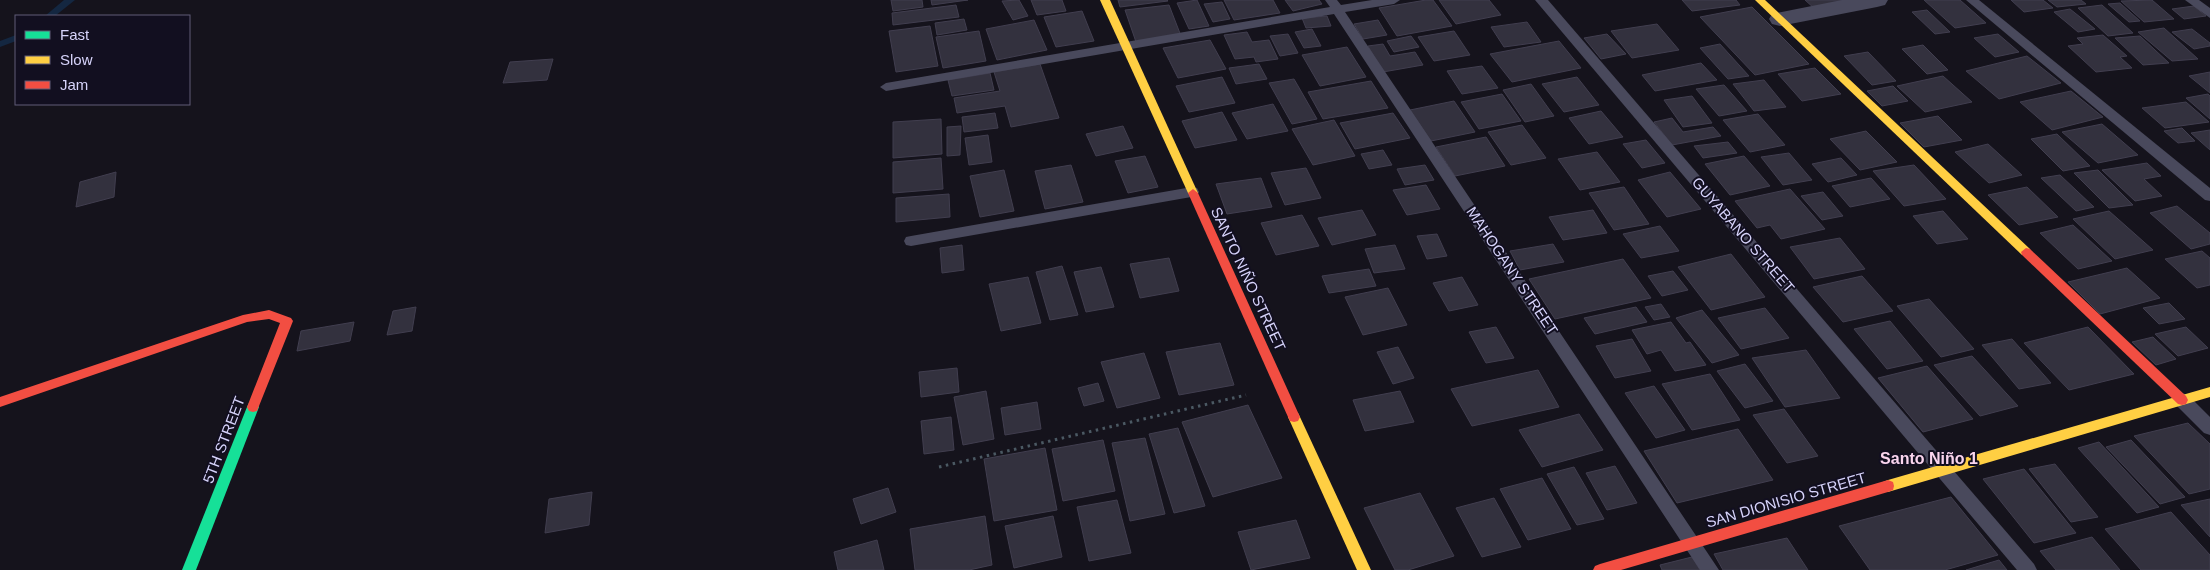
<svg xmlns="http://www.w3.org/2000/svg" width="2210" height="570" font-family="Helvetica,sans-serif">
<rect width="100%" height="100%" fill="#15131c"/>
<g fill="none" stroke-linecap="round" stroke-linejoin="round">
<g fill="#142741" fill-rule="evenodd">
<path d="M64 0H75L55 16H45Z"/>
<path d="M16 35V41L0 47V41Z"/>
</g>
</g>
<g fill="#33313e" stroke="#413e4f">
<path d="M891 0H922L923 7 893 11Z"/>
<path d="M931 0H968L932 5Z"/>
<path d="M1019 0 1028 16 1013 20 1002 1Z"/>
<path d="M1031 0H1062L1066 11 1037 15Z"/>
<path d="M1118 0H1167L1168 1 1120 7Z"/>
<path d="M1197 0 1209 26 1189 29 1177 3Z"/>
<path d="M1224 0H1273L1280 13 1234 20Z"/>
<path d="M1285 0H1319L1322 4 1293 11Z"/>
<path d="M1426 0H1433L1452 26 1397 36 1379 8Z"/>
<path d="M1439 0H1489L1501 15 1456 24Z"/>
<path d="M1682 0H1736L1740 5 1692 11Z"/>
<path d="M1805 0H1848L1815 9Z"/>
<path d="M1924 0H1960L1986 23 1955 28Z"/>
<path d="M2011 0H2043L2053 8 2024 12Z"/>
<path d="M2048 0H2081L2086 4 2057 7Z"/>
<path d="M2152 0 2174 19 2144 22 2121 1Z"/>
<path d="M1222 2 1230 19 1213 22 1204 4Z"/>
<path d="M2120 3 2140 21 2129 22 2108 4Z"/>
<path d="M956 5 959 17 893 25 892 13Z"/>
<path d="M1169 5 1181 36 1136 42 1125 10Z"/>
<path d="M2102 5 2133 33 2108 36 2078 8Z"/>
<path d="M2194 6 2206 16 2184 19 2172 9Z"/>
<path d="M1752 7 1809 64 1755 75 1700 17Z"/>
<path d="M2070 9 2095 29 2078 32 2054 12Z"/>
<path d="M1927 10 1950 32 1935 34 1912 12Z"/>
<path d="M1082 11 1094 41 1056 47 1044 17Z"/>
<path d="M1327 16 1331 26 1306 28 1302 18Z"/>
<path d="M964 19 967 30 937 35 935 23Z"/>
<path d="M1034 20 1047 50 997 60 986 29Z"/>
<path d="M1378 20 1387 35 1363 39 1354 24Z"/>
<path d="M1527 22 1541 42 1504 47 1491 27Z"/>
<path d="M1657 24 1679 50 1632 58 1611 31Z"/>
<path d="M930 26 938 66 896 72 889 31Z"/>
<path d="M2164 28 2198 59 2172 61 2138 32Z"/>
<path d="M1312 29 1321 46 1304 48 1295 32Z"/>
<path d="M2192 29 2210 43V46L2194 49 2172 32Z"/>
<path d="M979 31 986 61 943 68 936 37Z"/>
<path d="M1454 31 1470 55 1434 61 1418 37Z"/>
<path d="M1247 32 1252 42 1269 40 1278 59 1256 62 1254 57 1235 59 1224 35Z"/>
<path d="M1288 34 1298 53 1280 56 1270 36Z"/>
<path d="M1607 34 1626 54 1601 59 1584 38Z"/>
<path d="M1998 34 2019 52 1995 57 1974 38Z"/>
<path d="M2103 35 2127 56 2120 57 2132 68 2096 72 2068 46 2083 44 2077 38Z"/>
<path d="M1411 36 1419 47 1394 52 1387 41Z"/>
<path d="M2140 36 2169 63 2143 65 2115 38Z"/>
<path d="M1210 40 1226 69 1178 78 1163 48Z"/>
<path d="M1559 41 1581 68 1512 82 1490 54Z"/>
<path d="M1383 44 1390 56 1415 52 1423 65 1383 72 1368 46Z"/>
<path d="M1720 44 1749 76 1728 79 1700 48Z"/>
<path d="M1923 45 1948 70 1927 74 1902 49Z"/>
<path d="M1347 47 1366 77 1320 86 1302 55Z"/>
<path d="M1868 52 1896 81 1872 85 1844 56Z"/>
<path d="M2027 56 2061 83 1999 99 1966 71Z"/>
<path d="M553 59 547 80 503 83 510 62Z"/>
<path d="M1701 63 1717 80 1655 91 1642 75Z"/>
<path d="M1040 64 1059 118 1011 127 1005 106 957 113 954 98 1000 91 994 72Z"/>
<path d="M1259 64 1267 79 1236 84 1229 68Z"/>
<path d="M1482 66 1498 88 1462 94 1447 71Z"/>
<path d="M1815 68 1841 94 1802 101 1778 74Z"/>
<path d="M2210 72V93L2189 76Z"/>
<path d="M990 73 994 90 952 96 948 80Z"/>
<path d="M1943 76 1972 102 1925 112 1897 86Z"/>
<path d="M1222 77 1235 103 1189 112 1176 86Z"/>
<path d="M1577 77 1599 105 1564 112 1542 84Z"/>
<path d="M1294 79 1317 119 1292 124 1269 83Z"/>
<path d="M1764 80 1786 107 1754 111 1733 84Z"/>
<path d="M1371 81 1388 108 1323 119 1308 92Z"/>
<path d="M1531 84 1554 116 1525 122 1503 90Z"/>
<path d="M1724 85 1747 111 1719 116 1696 89Z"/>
<path d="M1893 86 1908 101 1882 106 1867 91Z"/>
<path d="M2071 91 2103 117 2052 130 2020 102Z"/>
<path d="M1502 94 1521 121 1479 129 1461 102Z"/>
<path d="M2208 94 2210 96V119L2186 98Z"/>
<path d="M1692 96 1712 123 1683 127 1664 100Z"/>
<path d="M1454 101 1475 132 1431 141 1410 110Z"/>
<path d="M2186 102 2209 122 2165 128 2142 108Z"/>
<path d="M1273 104 1288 131 1247 139 1232 113Z"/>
<path d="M1601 111 1623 137 1589 144 1569 118Z"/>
<path d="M1222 112 1237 140 1195 148 1182 121Z"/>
<path d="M995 113 998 128 964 132 962 117Z"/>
<path d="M1393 113 1410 138 1355 149 1340 123Z"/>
<path d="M1758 114 1785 145 1750 152 1723 120Z"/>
<path d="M1938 116 1962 140 1924 147 1900 123Z"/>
<path d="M1672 118 1683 132 1713 127 1721 136 1672 145 1654 122Z"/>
<path d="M941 119 942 154 893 158V122Z"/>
<path d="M1334 120 1355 156 1313 165 1292 129Z"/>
<path d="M2102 124 2138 155 2098 163 2062 132Z"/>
<path d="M1522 125 1546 158 1511 165 1488 132Z"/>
<path d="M961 126 960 155 947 156V127Z"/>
<path d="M1123 126 1133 148 1096 156 1086 134Z"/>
<path d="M2182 128 2195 141 2178 143 2164 131Z"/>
<path d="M2210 130V150L2191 133Z"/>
<path d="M1866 131 1897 162 1860 170 1830 139Z"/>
<path d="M2057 134 2090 166 2063 171 2031 139Z"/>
<path d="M988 135 992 162 969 165 965 138Z"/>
<path d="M1486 137 1505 166 1455 176 1436 147Z"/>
<path d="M1646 140 1665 163 1642 168 1623 144Z"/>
<path d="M1728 142 1737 153 1703 158 1694 146Z"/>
<path d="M1988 144 2022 175 1989 183 1955 152Z"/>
<path d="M1383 150 1392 165 1369 169 1361 154Z"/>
<path d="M1597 152 1620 182 1580 190 1558 159Z"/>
<path d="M1789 153 1812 180 1783 185 1761 157Z"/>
<path d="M1145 156 1158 187 1128 193 1115 161Z"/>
<path d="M1744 156 1770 186 1730 195 1705 164Z"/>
<path d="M941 158 943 189 893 193V162Z"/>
<path d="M1841 158 1857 175 1828 182 1812 164Z"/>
<path d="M2147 163 2161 176 2144 179 2162 196 2135 201 2102 170Z"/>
<path d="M1071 165 1083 202 1045 209 1035 171Z"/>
<path d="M1425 165 1434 180 1405 185 1397 169Z"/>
<path d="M1914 165 1946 199 1904 206 1873 171Z"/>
<path d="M1306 168 1321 198 1285 205 1271 173Z"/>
<path d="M1004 170 1014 211 980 217 970 176Z"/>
<path d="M2098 170 2133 205 2109 208 2074 173Z"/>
<path d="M116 172 114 197 76 207 80 182Z"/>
<path d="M1670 172 1701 209 1667 217 1638 180Z"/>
<path d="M2060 175 2094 207 2076 211 2041 178Z"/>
<path d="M1261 178 1272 207 1227 214 1216 184Z"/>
<path d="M1871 178 1890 199 1850 207 1832 186Z"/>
<path d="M1426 185 1440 209 1407 215 1393 190Z"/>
<path d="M1624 187 1649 224 1614 230 1589 193Z"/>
<path d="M2027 187 2058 217 2019 225 1988 195Z"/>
<path d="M1790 189 1825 229 1781 239 1770 225 1757 228 1735 201Z"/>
<path d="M1823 192 1843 216 1822 220 1801 196Z"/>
<path d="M949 194 950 217 896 222V198Z"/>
<path d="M2177 206 2210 233V244L2191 249 2150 213Z"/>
<path d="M1362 210 1376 235 1332 245 1318 218Z"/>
<path d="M1593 210 1607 233 1563 240 1549 217Z"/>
<path d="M1943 211 1968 239 1937 244 1913 216Z"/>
<path d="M2109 211 2153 250 2115 259 2073 219Z"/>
<path d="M1302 215 1319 246 1276 255 1261 223Z"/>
<path d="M2073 225 2112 261 2078 269 2040 233Z"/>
<path d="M1660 226 1679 251 1641 258 1623 234Z"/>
<path d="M1437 234 1447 256 1427 259 1417 236Z"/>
<path d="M1840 238 1865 269 1814 279 1790 247Z"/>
<path d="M1553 244 1564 262 1520 270 1510 251Z"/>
<path d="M962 245 964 270 942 273 940 248Z"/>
<path d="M1395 245 1405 269 1374 273 1365 249Z"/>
<path d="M2202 251 2210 258V285L2197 288 2165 259Z"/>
<path d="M1731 254 1765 297 1711 310 1678 267Z"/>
<path d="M1169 258 1179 291 1140 298 1130 264Z"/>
<path d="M1623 259 1651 298 1555 319 1529 279Z"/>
<path d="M1062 266 1078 315 1050 320 1036 272Z"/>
<path d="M1101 267 1114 307 1086 312 1074 272Z"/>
<path d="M2127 268 2160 298 2100 314 2068 282Z"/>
<path d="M1369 269 1376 286 1329 293 1322 276Z"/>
<path d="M1673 271 1688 290 1662 296 1648 276Z"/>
<path d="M1862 276 1893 311 1843 322 1813 287Z"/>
<path d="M1028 277 1041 323 1001 331 989 284Z"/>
<path d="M1462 277 1478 305 1449 311 1433 283Z"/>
<path d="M1388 288 1407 325 1363 335 1345 297Z"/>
<path d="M1929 299 1974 349 1941 357 1897 306Z"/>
<path d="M2169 303 2185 319 2159 324 2143 308Z"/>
<path d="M1661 304 1670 317 1654 320 1645 307Z"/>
<path d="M416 307 412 331 387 335 393 311Z"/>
<path d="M1636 307 1647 322 1595 334 1584 318Z"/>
<path d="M1765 308 1789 338 1741 349 1718 318Z"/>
<path d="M1702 310 1739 355 1712 363 1676 318Z"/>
<path d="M1890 321 1923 361 1887 369 1854 329Z"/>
<path d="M354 322 350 341 297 351 301 331Z"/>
<path d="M1671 322 1686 343 1690 342 1706 365 1675 371 1661 350 1647 354 1632 330Z"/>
<path d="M1496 327 1514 358 1486 363 1469 332Z"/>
<path d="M2088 327 2134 374 2069 390 2024 343Z"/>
<path d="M2186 327 2208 348 2178 356 2155 334Z"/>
<path d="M2153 337 2176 359 2156 365 2132 342Z"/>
<path d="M1632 339 1651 371 1615 378 1596 346Z"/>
<path d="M2012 339 2051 383 2019 389 1982 345Z"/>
<path d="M1220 343 1234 385 1179 395 1166 352Z"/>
<path d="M1398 347 1414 378 1393 384 1377 352Z"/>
<path d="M1806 350 1840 398 1785 407 1752 358Z"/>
<path d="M1144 353 1160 398 1117 408 1101 362Z"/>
<path d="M1972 356 2018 406 1980 416 1934 365Z"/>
<path d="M1745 364 1773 401 1745 408 1717 371Z"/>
<path d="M1927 366 1973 419 1923 432 1878 378Z"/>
<path d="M957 368 959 392 921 397 919 372Z"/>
<path d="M1538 370 1559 407 1472 426 1451 389Z"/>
<path d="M1710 374 1740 420 1692 430 1662 384Z"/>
<path d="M1098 383 1104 401 1084 406 1078 388Z"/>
<path d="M1654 386 1685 430 1656 438 1625 393Z"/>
<path d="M986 391 994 439 963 445 954 397Z"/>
<path d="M1400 391 1414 422 1365 431 1353 400Z"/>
<path d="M1037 402 1041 429 1005 435 1001 408Z"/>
<path d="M1248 405 1282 478 1213 497 1182 422Z"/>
<path d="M1784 409 1818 456 1787 463 1753 415Z"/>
<path d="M1579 414 1603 450 1542 467 1519 430Z"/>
<path d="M951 417 954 450 924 454 921 421Z"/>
<path d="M2188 423 2210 444V489L2189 494 2134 436Z"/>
<path d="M1178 428 1205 506 1174 513 1149 434Z"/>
<path d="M1738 429 1773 480 1677 503 1644 451Z"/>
<path d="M1145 438 1165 514 1130 521 1112 443Z"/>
<path d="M1103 440 1115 491 1063 501 1052 449Z"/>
<path d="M2131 440 2185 497 2160 504 2106 447Z"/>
<path d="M2099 442 2159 507 2137 513 2078 448Z"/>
<path d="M1045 448 1057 510 994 521 984 459Z"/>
<path d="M2055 464 2098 517 2071 522 2029 469Z"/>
<path d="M1615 466 1637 503 1607 510 1586 473Z"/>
<path d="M1574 467 1604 519 1577 525 1547 474Z"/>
<path d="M2024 469 2076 533 2034 543 1983 479Z"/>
<path d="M1542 478 1571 529 1528 540 1500 489Z"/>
<path d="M888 488 896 512 861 524 853 499Z"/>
<path d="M592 492 589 525 545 533 549 499Z"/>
<path d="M1420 493 1454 556 1408 570H1395L1364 508Z"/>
<path d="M1951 497 1998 555 1945 570H1870L1839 526Z"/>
<path d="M1494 498 1521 547 1482 557 1456 508Z"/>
<path d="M2210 499V537L2181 505Z"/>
<path d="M1117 500 1131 553 1089 561 1077 507Z"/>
<path d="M2171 512 2210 555V570H2141L2105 529Z"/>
<path d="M985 516 992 565 969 570H915L910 529Z"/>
<path d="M1053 516 1062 557 1014 568 1005 526Z"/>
<path d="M1296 520 1310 558 1251 570 1238 532Z"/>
<path d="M2092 537 2120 570H2056L2040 551Z"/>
<path d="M1787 538 1808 570H1723L1714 554Z"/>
<path d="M877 540 884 570H838L834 552Z"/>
<path d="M1692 557 1700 570H1662L1660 565Z"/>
<path d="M1999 560 2007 570H1966Z"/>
</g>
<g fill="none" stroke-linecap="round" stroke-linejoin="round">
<path stroke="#4b5963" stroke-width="3" stroke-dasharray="2.5 4.5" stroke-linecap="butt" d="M939 467 1246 395"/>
<g fill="#49495c" fill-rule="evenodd">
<path d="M1325 0H1337L1341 5 1372 0H1400L1394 4 1345 12 1719 570H1700L1334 14 886 91 880 87 886 83 1330 7Z"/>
<path d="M1535 0H1548L2034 564 2037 570H2017Z"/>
<path d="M1966 0H1979L2210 188V201L2205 200Z"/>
<path d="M2185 0H2199L2210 8V18Z"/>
<path d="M1192 187 1197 188 1199 192 1197 196 911 246 906 245 904 241 906 237 911 236Z"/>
<path d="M2182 393 2188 395 2210 417V435L2204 433 2176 405 2174 400 2176 395Z"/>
</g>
<path fill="#49495c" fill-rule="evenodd" d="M1842 0H1888L1885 5 1877 7 1780 26 1772 24 1769 19 1772 14Z"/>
<path fill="#16e098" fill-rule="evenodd" d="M253 402 257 403 259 407 196 570H182L247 407 249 403Z"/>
<g fill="#ffcf43" fill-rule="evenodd">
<path d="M1100 0H1110L1198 193 1197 196 1193 197 1188 193Z"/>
<path d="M1755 0H1765L2030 249 2031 252 2030 255H2022Z"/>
<path d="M2210 387V397L1888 492 1883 490 1882 486 1883 482 1888 480Z"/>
<path d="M1294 412 1298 413 1300 417 1371 570H1357L1288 417 1290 413Z"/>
</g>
<g fill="#f24e42" fill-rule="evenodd">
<path d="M1193 189 1198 193 1300 417 1298 421 1294 422 1290 421 1288 417 1188 193Z"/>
<path d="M2026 248 2030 249 2186 396 2188 400 2186 404 2182 405 2178 404 2022 255 2021 252Z"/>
<path d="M269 310 291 318 293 321 257 411 253 412 249 411 247 407 280 323 269 319 247 322 0 407V397L243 315Z"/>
<path d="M1888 480 1893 482 1894 486 1893 490 1888 492 1621 570H1593L1595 566 1600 564Z"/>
</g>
</g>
<g text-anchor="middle" stroke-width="4" stroke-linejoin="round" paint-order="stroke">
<g font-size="15" fill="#d6d3fa" stroke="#120f20">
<text transform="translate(1743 235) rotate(49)" y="5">GUYABANO STREET</text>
<text transform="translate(1512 271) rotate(56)" y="5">MAHOGANY STREET</text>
<text transform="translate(1248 279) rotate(65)" y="5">SANTO NIÑO STREET</text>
<text transform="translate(224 440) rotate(-69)" y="5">5TH STREET</text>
<text transform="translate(1786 500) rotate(-16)" y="5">SAN DIONISIO STREET</text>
</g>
<g font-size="16" font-weight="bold" fill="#fad5ee" stroke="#120f20">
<text x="1929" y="464">Santo Niño 1</text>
</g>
</g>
<rect x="15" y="15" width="175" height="90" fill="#120f20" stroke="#605d77"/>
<rect x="25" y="31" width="25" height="8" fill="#16e098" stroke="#605d77"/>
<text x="60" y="40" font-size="15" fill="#d6d3fa">Fast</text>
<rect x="25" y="56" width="25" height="8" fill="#ffcf43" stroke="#605d77"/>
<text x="60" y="65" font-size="15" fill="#d6d3fa">Slow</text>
<rect x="25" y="81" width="25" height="8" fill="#f24e42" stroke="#605d77"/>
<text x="60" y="90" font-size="15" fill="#d6d3fa">Jam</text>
</svg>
